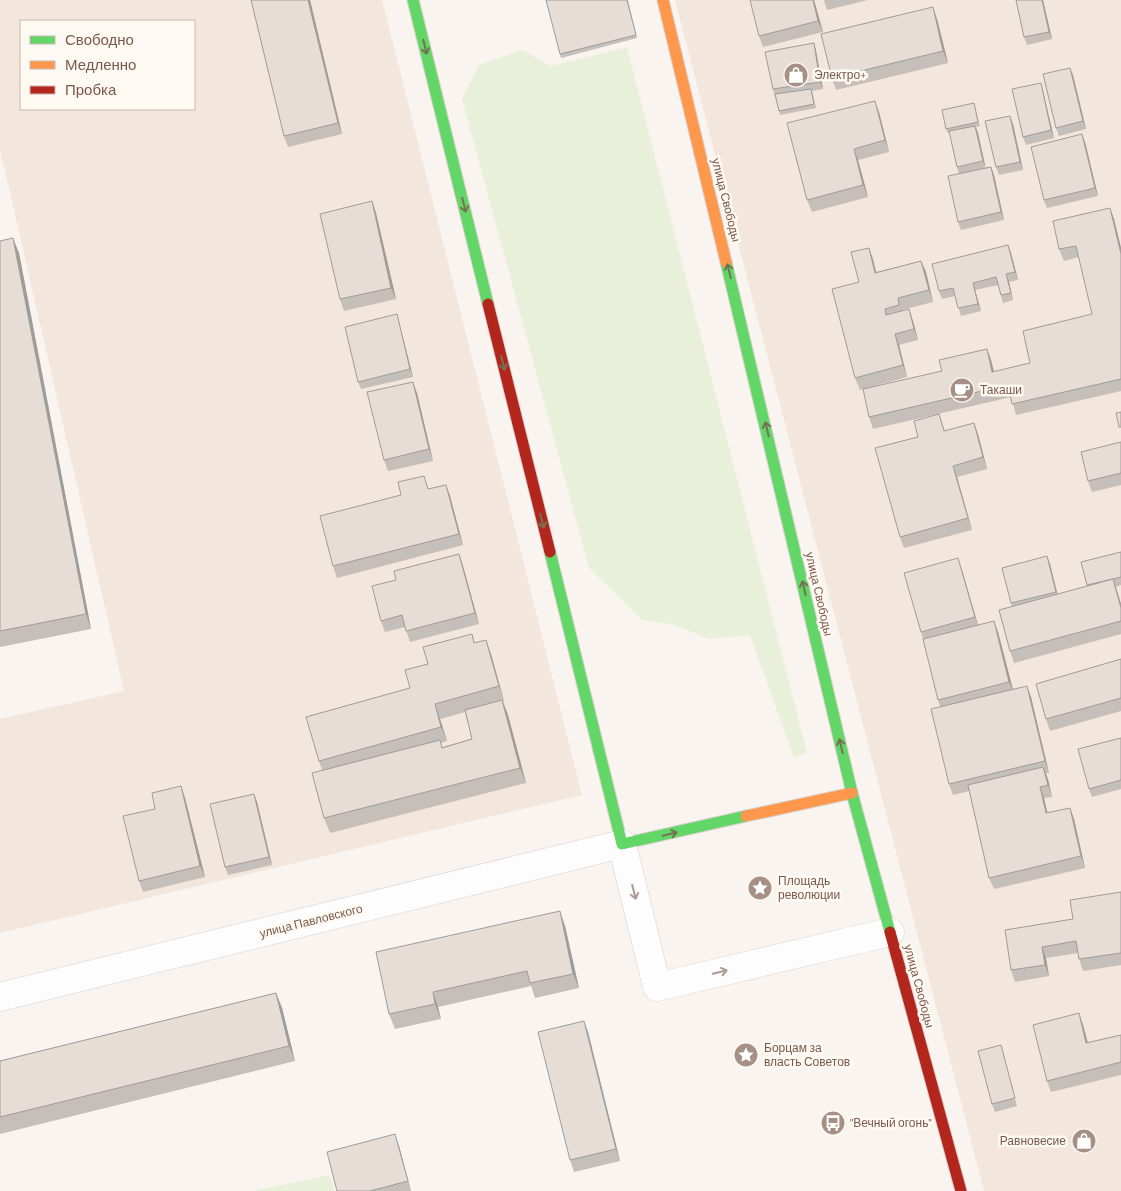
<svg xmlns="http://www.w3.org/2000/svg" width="1121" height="1191" font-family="Barlow,sans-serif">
<rect width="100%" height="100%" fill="#f9f4ef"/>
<g fill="#f2e6dd" fill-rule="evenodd">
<path d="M0 0H382L582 795 0 933V719L124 691 0 149ZM21 21H194V109H21Z"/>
<path d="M675 0H1121V1191H984Z"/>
</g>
<g fill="#e8f0da">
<path d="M627 47 807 753 794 758 750 635 709 639 672 624 642 620 589 568 462 99 479 65 523 50 551 66Z"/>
<path d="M330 1175 335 1191H253Z"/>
</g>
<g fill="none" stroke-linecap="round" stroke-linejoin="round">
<defs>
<path id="street" d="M0 997 622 844 657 987 890 932"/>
<g id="fast">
<path d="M413 0 488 304"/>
<path d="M726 262 852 793 890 932"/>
<path d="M550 552 622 844 746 816"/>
</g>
<g id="slow">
<path d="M663 0 726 262"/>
<path d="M746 816 852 793"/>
</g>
<g id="jam">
<path d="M488 304 550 552"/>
<path d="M890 932 961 1191"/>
</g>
</defs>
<use href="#street" stroke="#d9d1cd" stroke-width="29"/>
<use href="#fast" stroke="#d9d0cb" stroke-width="13"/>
<use href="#slow" stroke="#d9d0cb" stroke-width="13"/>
<use href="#jam" stroke="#d9d0cb" stroke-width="13"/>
<use href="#street" stroke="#fefdfd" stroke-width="28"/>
<use href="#fast" stroke="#63d668" stroke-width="11"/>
<use href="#slow" stroke="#ff974d" stroke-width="11"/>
<use href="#jam" stroke="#b3261e" stroke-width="11"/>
</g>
<g fill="#c6beb8" fill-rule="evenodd">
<path d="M251 0H310L342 134 288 147 284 136Z"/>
<path d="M628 0 637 38 561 58 560 54Z"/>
<path d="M814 0 823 32 763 47 759 36Z"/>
<path d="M824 0H868L827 10Z"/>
<path d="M1016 0H1043L1052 39 1027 45 1024 37Z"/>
<path d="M937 19 948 63 836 90 832 78Z"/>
<path d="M814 43 816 51 823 89 812 91 816 108 780 115 773 89Z"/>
<path d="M1073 75 1086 129 1059 136 1056 128Z"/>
<path d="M1043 91 1054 138 1026 145 1023 137Z"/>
<path d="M974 103 980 126 976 127 978 133 985 168 991 167 994 175 1004 220 961 230 958 222 959 174 957 167 950 133H948L946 129Z"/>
<path d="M879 112 889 152 858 160 868 197 812 212 807 200Z"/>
<path d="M1013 124 1023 170 999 175 996 167Z"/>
<path d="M1085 142 1098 196 1047 208 1044 200Z"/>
<path d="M372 201 376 213 396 299 344 311 340 299Z"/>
<path d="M1110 208 1114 219 1121 248V391L1016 415 1011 397 873 429 869 417 942 371 987 349 991 360 994 372 1030 363 1092 314 1079 257 1064 261 1059 249Z"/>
<path d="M0 241 19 253 91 629 0 647Z"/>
<path d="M1008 245 1011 253 1018 280 1009 282 1013 300 1003 303 998 285 975 290 981 311 961 316 955 296 942 299 939 291Z"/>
<path d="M869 248 876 272 921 261 926 272 933 302 902 310V311L909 309 913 321 918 340 899 345 907 377 860 390 855 378 859 282Z"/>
<path d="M397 314 399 322 413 377 361 389 358 382Z"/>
<path d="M417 393 433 461 388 471 384 460Z"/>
<path d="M939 414 945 431 978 434 987 469 957 477 972 530 904 548 900 537 918 437Z"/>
<path d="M1121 442V485L1092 492 1088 481Z"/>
<path d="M446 485 450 496 463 545 337 578 333 566 429 489Z"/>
<path d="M1121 552V585L1116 587 1121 604V634L1014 663 1010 651 1012 607 1011 603 1047 556 1050 564 1057 595 1087 586 1081 562Z"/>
<path d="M459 554 463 566 479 624 410 642 405 627 385 632 381 621 396 580Z"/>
<path d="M962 570 978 625 998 632 1013 689 1031 697 1049 773H1046L1052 797 1044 798 1047 813 1070 808 1074 819 1085 868 994 889 989 878 969 791 953 795 949 784 940 706 938 700 923 639 921 632Z"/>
<path d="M472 634 475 643 486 640 491 654 504 701H503L508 715 526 783 330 833 324 818 322 770 319 761 410 688 428 664ZM465 712 472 739 442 747 441 743 447 741 440 719Z"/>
<path d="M1121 659V711L1050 731 1046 719Z"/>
<path d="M1121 738V789L1092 797 1089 789Z"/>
<path d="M181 786 185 798 205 877 143 892 139 881 155 809Z"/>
<path d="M254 794 257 802 272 865 228 875 225 867Z"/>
<path d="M1121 892V965L1083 971 1079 959 1078 953 1046 958 1049 976 1015 982 1011 970 1073 919Z"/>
<path d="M565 926 579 988 535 998 531 986 438 1007 441 1019 395 1029 389 1014Z"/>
<path d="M276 993 282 1008 295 1061 0 1134V1061Z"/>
<path d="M1079 1013 1083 1025 1088 1043 1121 1035V1075L1051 1092 1047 1081Z"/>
<path d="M588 1032 620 1161 574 1172 570 1160Z"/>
<path d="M1003 1053 1017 1106 995 1112 992 1104Z"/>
<path d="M399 1146 411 1191H337Z"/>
</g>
<g fill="#a19b96">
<path d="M308 0H310L342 134 338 123Z"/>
<path d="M813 0H814L823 32 818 21Z"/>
<path d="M1042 0H1043L1052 39 1049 32Z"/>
<path d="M933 7 937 19 948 63 943 51Z"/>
<path d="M814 43 816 51 823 89 820 82Z"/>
<path d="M1070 68 1073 75 1086 129 1083 121Z"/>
<path d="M1041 83 1043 91 1054 138 1051 130Z"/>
<path d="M875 101 879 112 889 152 885 140Z"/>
<path d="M1010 116 1013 124 1023 170 1020 162Z"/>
<path d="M975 126 978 133 986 169 983 161Z"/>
<path d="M1082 134 1085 142 1098 196 1095 188Z"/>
<path d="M854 149 858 160 868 197 863 185Z"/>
<path d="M991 167 994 175 1004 220 1001 212Z"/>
<path d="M372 201 376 213 396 299 391 288Z"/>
<path d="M1110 208 1114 219 1121 248V254Z"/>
<path d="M13 238 19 253 91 629 86 614Z"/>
<path d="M1008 245 1011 253 1018 280 1015 272Z"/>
<path d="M869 248 873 259 879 284 875 273Z"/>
<path d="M921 261 926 272 933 302 929 290Z"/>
<path d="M1006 274 1009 282 1013 300 1011 293Z"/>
<path d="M973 283 981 311 978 304Z"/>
<path d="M909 309 913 321 918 340 914 329Z"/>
<path d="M397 314 399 322 413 377 410 369Z"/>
<path d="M895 334 899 345 907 377 903 365Z"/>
<path d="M987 349 991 360 997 384 992 372Z"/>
<path d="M413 382 417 393 433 461 429 449Z"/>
<path d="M974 423 978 434 987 469 983 457Z"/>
<path d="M953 466 957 477 972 530 968 518Z"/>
<path d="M446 485 450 496 463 545 459 534Z"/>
<path d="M459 554 463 566 479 624 475 613Z"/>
<path d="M1047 556 1050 564 1059 600 1056 592Z"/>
<path d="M958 558 962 570 979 629 975 617Z"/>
<path d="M1113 579 1117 591 1121 604V608Z"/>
<path d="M994 621 998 632 1014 694 1009 682Z"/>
<path d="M486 640 491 654 504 701 499 686Z"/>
<path d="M1027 686 1031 697 1049 773 1045 761Z"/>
<path d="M502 700 508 715 526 783 520 768Z"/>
<path d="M435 704 440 719 447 741 441 727Z"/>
<path d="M1043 767 1048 779 1052 797 1048 785Z"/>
<path d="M181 786 185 798 205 877 200 866Z"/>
<path d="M1040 787 1044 798 1050 824 1046 813Z"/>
<path d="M254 794 257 802 272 865 269 857Z"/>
<path d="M1070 808 1074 819 1085 868 1081 856Z"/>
<path d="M560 911 565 926 579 988 573 974Z"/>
<path d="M1042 947 1046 958 1049 976 1045 965Z"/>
<path d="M433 992 438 1007 441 1019 435 1004Z"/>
<path d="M276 993 282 1008 295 1061 289 1046Z"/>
<path d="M1079 1013 1083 1025 1091 1055 1086 1043Z"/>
<path d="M584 1021 588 1032 620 1161 616 1149Z"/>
<path d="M395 1134 399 1146 411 1191 408 1181Z"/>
</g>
<g fill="#e6ddd6" stroke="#a19b96">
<path d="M251 0H308L338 123 284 136Z"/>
<path d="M546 0H627L636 35 560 54Z"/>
<path d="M750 0H813L818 21 759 36Z"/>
<path d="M1016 0H1042L1049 32 1024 37Z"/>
<path d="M933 7 943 51 832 78 821 34Z"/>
<path d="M814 43 820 82 773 89 765 52Z"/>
<path d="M1070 68 1083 121 1056 128 1043 74Z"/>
<path d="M1041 83 1051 130 1023 137 1012 89Z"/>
<path d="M811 89 814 104 779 111 775 94Z"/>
<path d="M875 101 885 140 854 149 863 185 807 200 787 123Z"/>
<path d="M974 103 978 122 946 129 942 110Z"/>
<path d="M1010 116 1020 162 996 167 985 121Z"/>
<path d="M975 126 983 161 957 167 949 131Z"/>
<path d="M1082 134 1095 188 1044 200 1031 147Z"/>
<path d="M991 167 1001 212 958 222 948 176Z"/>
<path d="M372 201 391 288 340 299 320 214Z"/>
<path d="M1110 208 1121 254V379L1012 404 1008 385 869 417 863 389 942 371 939 360 987 349 992 372 1030 363 1023 331 1092 314 1076 246 1059 249 1053 221Z"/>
<path d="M13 238 86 614 0 631V241Z"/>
<path d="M1008 245 1015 272 1006 274 1011 293 1001 295 996 277 973 283 978 304 958 308 953 288 939 291 932 264Z"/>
<path d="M869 248 875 273 921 261 929 290 898 298 899 305 885 309 886 315 909 309 914 329 895 334 903 365 855 378 832 289 859 282 851 252Z"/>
<path d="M397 314 410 369 358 382 345 327Z"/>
<path d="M413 382 429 449 384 460 367 392Z"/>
<path d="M1121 412V427H1119L1116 413Z"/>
<path d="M939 414 944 431 974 423 983 457 953 466 968 518 900 537 875 448 918 437 914 421Z"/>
<path d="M1121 442V473L1088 481 1081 452Z"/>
<path d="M424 476 428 489 446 485 459 534 333 566 320 516 401 495 398 482Z"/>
<path d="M1121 552V577L1087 585 1081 562Z"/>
<path d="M459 554 475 613 406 631 402 615 381 621 372 586 396 580 394 571Z"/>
<path d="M1047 556 1056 592 1011 603 1002 568Z"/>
<path d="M958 558 975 617 921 632 904 573Z"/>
<path d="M1113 579 1121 608V621L1010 651 999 610Z"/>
<path d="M994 621 1009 682 938 700 923 639Z"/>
<path d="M472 634 474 643 486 640 499 686 435 704 441 727 319 761 306 717 410 688 405 670 428 664 423 647Z"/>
<path d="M1121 659V698L1046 719 1036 684Z"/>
<path d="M1027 686 1045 761 949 784 931 709Z"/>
<path d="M502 700 520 768 324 818 312 773 440 740 442 748 472 739 465 710Z"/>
<path d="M1121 738V780L1089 789 1078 749Z"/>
<path d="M1043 767 1048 785 1040 787 1046 813 1070 808 1081 856 989 878 968 785Z"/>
<path d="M181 786 200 866 139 881 123 816 155 809 152 793Z"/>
<path d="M254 794 269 857 225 867 210 804Z"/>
<path d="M1121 892V953L1079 959 1076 941 1042 947 1045 965 1011 970 1005 930 1073 919 1070 900Z"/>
<path d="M560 911 573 974 530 983 527 971 433 992 435 1004 389 1014 376 952Z"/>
<path d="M276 993 289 1046 0 1117V1061Z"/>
<path d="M1079 1013 1086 1043 1121 1035V1062L1047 1081 1033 1025Z"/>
<path d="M584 1021 616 1149 570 1160 538 1032Z"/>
<path d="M1001 1045 1015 1098 992 1104 978 1051Z"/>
<path d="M395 1134 408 1181 370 1191H337L327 1152Z"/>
</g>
<defs><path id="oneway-shaft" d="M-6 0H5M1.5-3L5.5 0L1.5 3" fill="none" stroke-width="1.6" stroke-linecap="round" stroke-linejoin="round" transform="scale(1.25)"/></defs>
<g stroke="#757252">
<use href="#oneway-shaft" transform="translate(425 47) rotate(76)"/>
<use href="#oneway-shaft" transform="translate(464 205) rotate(76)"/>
<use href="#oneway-shaft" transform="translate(729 271) rotate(-104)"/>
<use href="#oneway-shaft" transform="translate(503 363) rotate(76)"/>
<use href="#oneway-shaft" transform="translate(767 429) rotate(-103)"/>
<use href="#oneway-shaft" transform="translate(542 521) rotate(76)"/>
<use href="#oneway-shaft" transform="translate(804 588) rotate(-103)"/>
<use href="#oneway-shaft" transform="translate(841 746) rotate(-103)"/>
<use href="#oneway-shaft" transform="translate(670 834) rotate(-13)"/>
</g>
<g stroke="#af9b93">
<use href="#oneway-shaft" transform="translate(634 892) rotate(76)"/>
<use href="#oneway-shaft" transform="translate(720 972) rotate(-13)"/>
</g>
<defs>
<symbol id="shop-disc" viewBox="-11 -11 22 22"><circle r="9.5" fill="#a68f85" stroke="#fff9f3"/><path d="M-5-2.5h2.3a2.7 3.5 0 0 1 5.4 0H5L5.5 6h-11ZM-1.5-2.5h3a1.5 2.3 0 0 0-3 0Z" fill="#fff"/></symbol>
<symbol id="cafe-disc" viewBox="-11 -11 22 22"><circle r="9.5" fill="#a68f85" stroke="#fff9f3"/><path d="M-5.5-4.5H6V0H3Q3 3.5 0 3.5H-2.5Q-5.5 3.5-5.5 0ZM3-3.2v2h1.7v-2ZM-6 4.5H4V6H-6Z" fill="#fff"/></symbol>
<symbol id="sight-disc" viewBox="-11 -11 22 22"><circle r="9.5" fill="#a68f85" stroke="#fff9f3"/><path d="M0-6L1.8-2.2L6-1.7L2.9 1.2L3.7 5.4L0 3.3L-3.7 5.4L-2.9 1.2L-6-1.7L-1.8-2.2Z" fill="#fff"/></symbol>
<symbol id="bus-disc" viewBox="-11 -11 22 22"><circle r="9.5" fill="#a68f85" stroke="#fff9f3"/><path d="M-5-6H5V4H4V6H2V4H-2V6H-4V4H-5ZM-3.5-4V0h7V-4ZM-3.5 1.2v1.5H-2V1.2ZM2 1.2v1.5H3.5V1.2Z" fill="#fff"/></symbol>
</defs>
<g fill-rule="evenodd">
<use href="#shop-disc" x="782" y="61" width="28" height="28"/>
<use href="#cafe-disc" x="948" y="376" width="28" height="28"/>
<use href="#sight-disc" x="746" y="874" width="28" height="28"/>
<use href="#sight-disc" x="732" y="1041" width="28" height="28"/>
<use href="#bus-disc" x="819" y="1109" width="28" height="28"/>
<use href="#shop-disc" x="1070" y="1127" width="28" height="28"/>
</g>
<g text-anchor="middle" stroke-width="5" stroke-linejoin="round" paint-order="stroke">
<g font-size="12" fill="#7a594c" stroke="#fff9f3" text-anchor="start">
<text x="814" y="79">Электро+</text>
<text x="980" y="394">Такаши</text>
<text x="778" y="885">Площадь<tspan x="778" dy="14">революции</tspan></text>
<text x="764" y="1052">Борцам за<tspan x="764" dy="14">власть Советов</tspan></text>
<text x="850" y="1127">"Вечный огонь"</text>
<text x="1066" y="1145" text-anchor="end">Равновесие</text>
</g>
<g font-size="12" fill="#7a594c" stroke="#fff9f3">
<text transform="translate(726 200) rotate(76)" y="4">улица Свободы</text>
<text transform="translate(819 594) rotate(77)" y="4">улица Свободы</text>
<text transform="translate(311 921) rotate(-14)" y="4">улица Павловского</text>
<text transform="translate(919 986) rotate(75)" y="4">улица Свободы</text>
</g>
</g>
<rect x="20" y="20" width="175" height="90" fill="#fff9f3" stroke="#cab9b0"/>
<rect x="30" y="36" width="25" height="8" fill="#63d668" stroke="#cab9b0"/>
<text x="65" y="45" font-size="15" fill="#7a594c">Свободно</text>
<rect x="30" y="61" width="25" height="8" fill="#ff974d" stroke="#cab9b0"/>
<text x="65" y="70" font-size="15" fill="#7a594c">Медленно</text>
<rect x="30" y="86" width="25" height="8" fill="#b3261e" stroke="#cab9b0"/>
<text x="65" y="95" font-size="15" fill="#7a594c">Пробка</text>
</svg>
